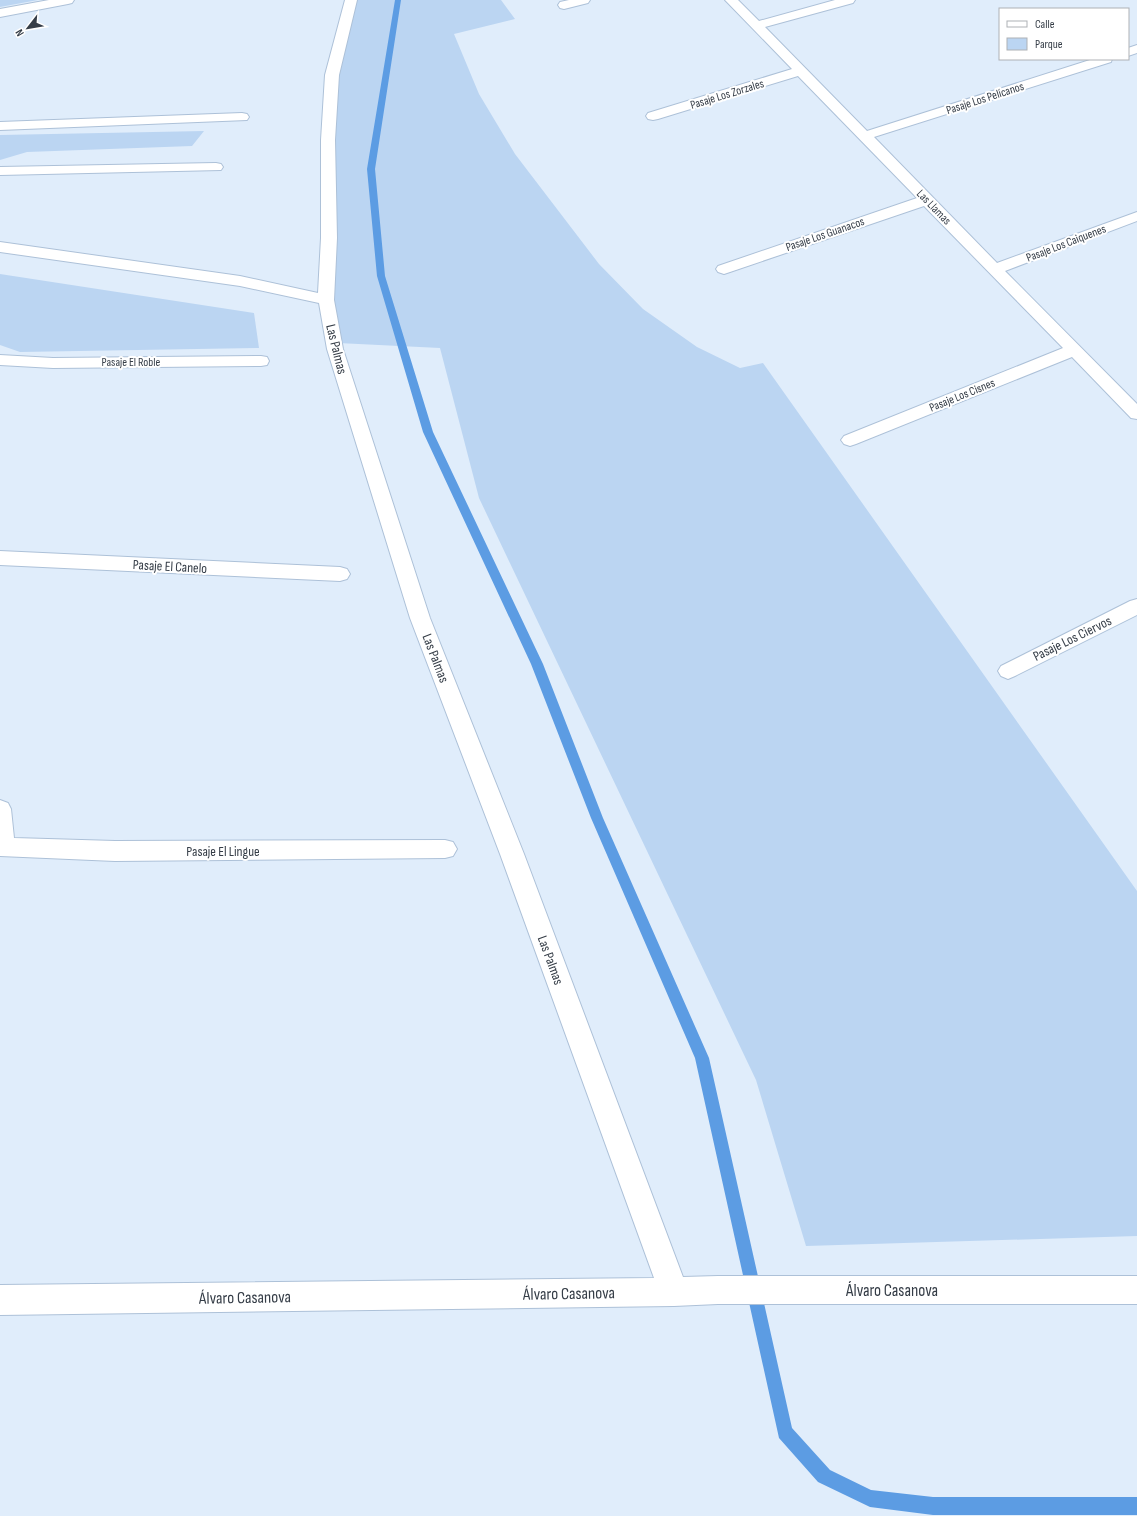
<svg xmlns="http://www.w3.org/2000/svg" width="1137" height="1516" font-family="'Sofia Sans Condensed',sans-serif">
<rect width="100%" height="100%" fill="#e0edfb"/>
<g fill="#bbd5f2">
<path d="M0 0H38L0 7Z"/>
<path d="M353 0H501L515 19 454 34 479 94 515 154 599 264 643 309 697 347 740 368 763 363 1137 891V1236L806 1246 756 1080 479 498 440 348 338 343 329 280 337 78Z"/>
<path d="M204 131 192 146 27 152 0 160V135Z"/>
<path d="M0 274 254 313 259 348 20 352 0 345Z"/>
</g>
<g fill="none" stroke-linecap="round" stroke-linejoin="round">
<path fill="#5c9ce3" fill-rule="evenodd" d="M395 0H401L375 169 385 276 433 432 543 664 603 818 709 1058 792 1428 830 1470 871 1490 933 1497H1137V1515H933L870 1507 818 1482 779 1438 695 1058 591 818 531 664 423 432 377 276 367 169Z"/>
<defs>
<g id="minor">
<path d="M49 0H74L72 3 68 4 0 17V9Z"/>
<path d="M345 0H357L339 75 335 140 337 238 334 300 343 349 430 618 524 854 683 1277 718 1276H1137V1304H718L674 1306 0 1315V1285L654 1278 500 854 410 618 327 349 319 303 240 286 0 252V242L240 276 318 293 321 238V140L325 75Z"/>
<path d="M569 0H590L588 3 564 9 560 8 558 5 560 2Z"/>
<path d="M725 0H738L759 21 835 0H855L853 3 765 27 867 131 1093 59H1112L1111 62 874 137 997 263 1137 212V221L1005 271 1137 404V419L1131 418 1072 357 856 444 850 446 844 444 841 440 844 436 1063 348 924 206 730 272 724 274 718 272 716 269 718 266 917 198 798 76 658 119 653 120 648 119 646 116 648 113 792 69Z"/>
<path d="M1137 45V53L1128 56V48Z"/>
<path d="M242 113 247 114 249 117 247 120 0 130V122Z"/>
<path d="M216 163 221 164 223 167 221 170 0 175V167Z"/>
<path d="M0 355 53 358 261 356 267 357 269 361 267 365 261 366 53 368 0 365Z"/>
<path d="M0 551 340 567 347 569 350 574 347 579 340 581 0 565Z"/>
<path d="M1137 599V615L1015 676 1008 679 1001 676 998 671 1001 666 1130 601Z"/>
<path d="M0 800 8 803 11 809 14 838 115 841 445 840 453 842 457 849 453 856 445 858 115 861 0 856Z"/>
</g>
</defs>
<use href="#minor" stroke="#adc1d8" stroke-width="2"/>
<use href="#minor" fill="#fff" fill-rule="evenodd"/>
</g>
<g text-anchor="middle" stroke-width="4" stroke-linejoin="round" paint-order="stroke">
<g font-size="12" fill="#353d47" stroke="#fff">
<text transform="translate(727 94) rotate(-17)" y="4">Pasaje Los Zorzales</text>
<text transform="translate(985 98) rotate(-18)" y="4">Pasaje Los Pelícanos</text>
<text transform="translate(934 207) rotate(46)" y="4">Las Llamas</text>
<text transform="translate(825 234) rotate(-19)" y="4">Pasaje Los Guanacos</text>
<text transform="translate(1066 243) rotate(-21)" y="4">Pasaje Los Caiquenes</text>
<text x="131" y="366">Pasaje El Roble</text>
<text transform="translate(962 395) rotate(-22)" y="4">Pasaje Los Cisnes</text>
</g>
<g font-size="14" fill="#353d47" stroke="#fff">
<text transform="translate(337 349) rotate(76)" y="5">Las Palmas</text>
<text transform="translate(170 566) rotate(3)" y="5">Pasaje El Canelo</text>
<text transform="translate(1072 638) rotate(-26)" y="5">Pasaje Los Ciervos</text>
<text transform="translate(436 658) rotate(69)" y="5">Las Palmas</text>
<text x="223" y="856">Pasaje El Lingue</text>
<text transform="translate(551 960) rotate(70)" y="5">Las Palmas</text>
</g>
<g font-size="17" fill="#353d47" stroke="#fff">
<text x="892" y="1296">Álvaro Casanova</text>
<text transform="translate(569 1293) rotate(-1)" y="6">Álvaro Casanova</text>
<text transform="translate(245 1297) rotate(-1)" y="6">Álvaro Casanova</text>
</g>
</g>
<rect x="999" y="8" width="130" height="52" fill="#ffffff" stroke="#aeb1b5"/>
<rect x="1007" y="21" width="20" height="6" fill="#ffffff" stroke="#aeb1b5"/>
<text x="1035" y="28" font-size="12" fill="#353d47">Calle</text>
<rect x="1007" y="38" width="20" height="12" fill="#bbd5f2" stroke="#aeb1b5"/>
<text x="1035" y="48" font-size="12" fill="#353d47">Parque</text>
<g transform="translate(28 28) rotate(239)" stroke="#ffffff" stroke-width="3" paint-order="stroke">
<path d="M0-3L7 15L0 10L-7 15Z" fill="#353d47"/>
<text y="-6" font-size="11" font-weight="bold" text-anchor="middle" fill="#353d47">N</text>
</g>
</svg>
